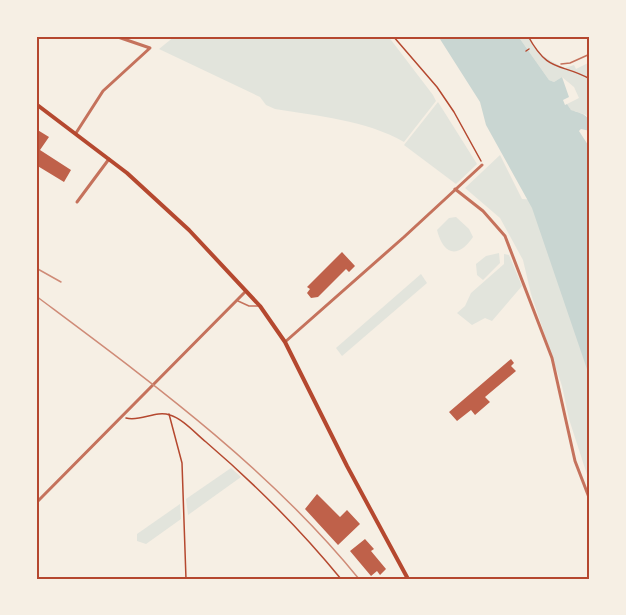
<svg xmlns="http://www.w3.org/2000/svg" width="626" height="615" font-family="Signika,sans-serif">
<rect width="100%" height="100%" fill="#f6efe4"/>
<g fill="#e2e4dc">
<path d="M175 36H388L433 95 436 101 404 142C366 120 317 116 275 109L266 105 260 97 159 49Z"/>
<path d="M518 36H530C533 52 550 61 565 68L574 65 576 69 590 62V121L586 115 571 110 567 104 579 98 574 87 562 77 554 82 549 80Z"/>
<path d="M438 102 477 164 456 184 404 145Z"/>
<path d="M500 155 522 199 536 200 590 378V484L569 419 562 386 531 294 523 260 500 218 465 188Z"/>
<path d="M456 217 469 229 473 237C457 260 443 254 437 230L449 218Z"/>
<path d="M499 253 500 263 483 280 477 275 476 264 486 256Z"/>
<path d="M504 254 509 255 522 286 492 321 485 318 472 325 457 313 465 306 471 293 504 264Z"/>
<path d="M421 274 427 283 342 356 336 348Z"/>
<path d="M231 468 241 477 188 515 186 499Z"/>
<path d="M180 504 181 519 146 544 137 541V534Z"/>
</g>
<path fill="#c9d6d2" d="M438 36H518L549 80 554 82 562 77 569 97 563 100 565 105 567 104 571 110C585 115 590 114 590 131L581 129 579 131 590 148V378L532 208 486 125 480 102Z"/>
<g fill="#bf614a">
<path d="M36 129 49 137 40 150 71 170 64 182 36 165Z"/>
<path d="M342 252 355 266 349 272 346 269 318 297 311 298 307 293 310 289 307 287Z"/>
<path d="M511 359 514 363 511 366 516 371 485 397 490 402 475 415 471 410 457 421 449 412Z"/>
<path d="M317 494 340 517 347 510 360 524 338 545 305 509Z"/>
<path d="M365 539 374 549 371 551 386 569 380 575 377 571 371 576 350 551Z"/>
</g>
<g fill="none" stroke-linecap="round" stroke-linejoin="round">
<g stroke="#b5482f" stroke-width="1.5">
<path d="M393 36 437 87 454 112 481 161"/>
<path d="M528 36C549 74 559 62 590 79"/>
<path d="M526 51 529 49"/>
<path d="M169 414 182 463 186 579"/>
<path d="M126 418C141 422 155 410 170 415 183 419 195 433 206 442 255 484 300 529 341 579"/>
</g>
<g stroke="#c5725c" stroke-width="1.5">
<path d="M561 64 570 63 590 54"/>
<path d="M238 301 249 306H259"/>
</g>
<g stroke="#c5725c" stroke-width="3">
<path d="M76 133 103 91 150 48 115 36"/>
<path d="M455 189 483 211 505 236 552 358 575 461 590 500"/>
<path d="M77 202 109 159"/>
<path d="M285 342 404 237 482 165"/>
</g>
<path stroke="#c5725c" stroke-width="3" d="M36 503 246 291"/>
<path stroke="#b5482f" stroke-width="4" d="M36 104 127 173 189 230 260 306 285 342 347 466 408 579"/>
<g stroke="#cf8b77" stroke-width="1.5">
<path d="M36 268 61 282"/>
<path d="M36 296C151 382 268 467 359 579"/>
</g>
</g>
<rect width="626" height="615" fill="none" stroke="#f6efe4" stroke-width="75"/>
<rect x="38" y="38" width="550" height="540" fill="none" stroke="#b5482f" stroke-width="2"/>
</svg>
